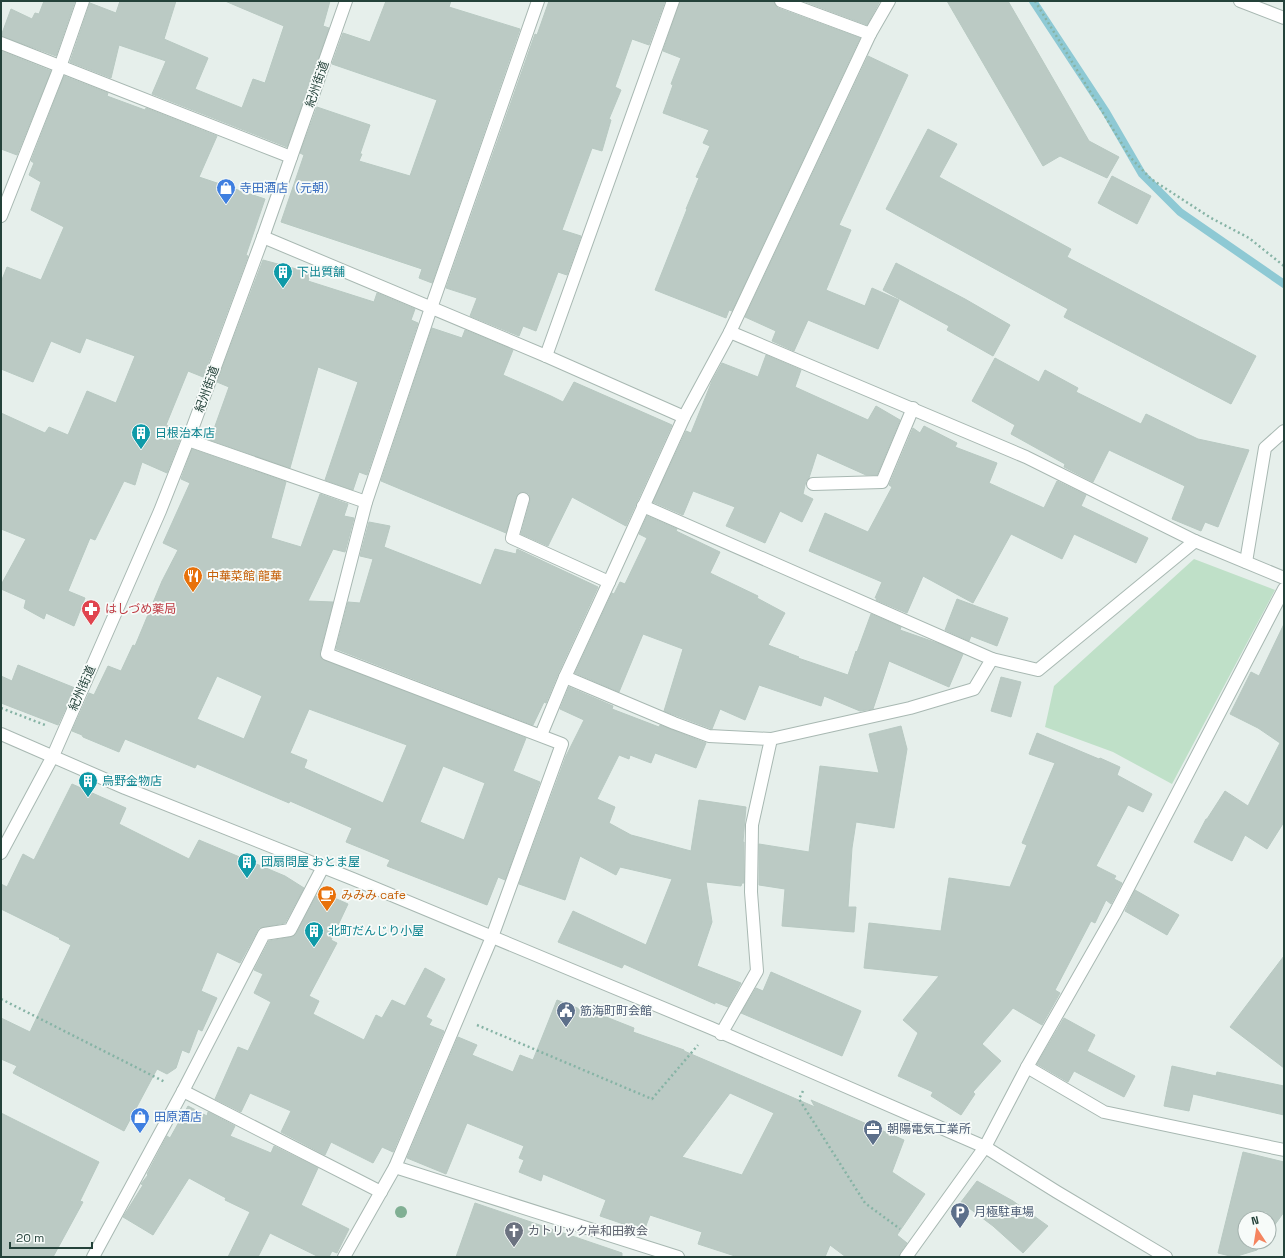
<svg xmlns="http://www.w3.org/2000/svg" width="1285" height="1258" font-family="'Space Grotesk','Noto Sans JP',sans-serif">
<rect width="100%" height="100%" fill="#e6efeb"/>
<path fill="#bfe0c8" d="M1194 559 1275 590 1172 784 1113 752 1045 727 1054 686Z"/>
<g fill="none" stroke-linecap="round" stroke-linejoin="round">
<path stroke="#8ec9d4" stroke-width="8" d="M1033 1 1106 112 1142 174 1180 212 1284 284"/>
</g>
<g fill="#bbcac4" stroke="#b8c9c2" fill-rule="evenodd">
<path d="M44 1H75L56 56 1 36 11 9 32 19 35 13 39 14Z"/>
<path d="M120 1H176L164 39 208 58 195 89 242 108 253 79 265 83 284 26 225 1H330L323 26 329 28 287 147 152 94 166 61 119 45 111 78 70 62 90 3 116 13Z"/>
<path d="M386 1H451L449 7 520 29 432 283 419 278 422 269 281 222 304 155 300 153 317 107 370 125 360 154H362L359 161 410 176 437 100 332 64 343 33 370 42Z"/>
<path d="M549 1H665L649 45 632 39 615 87 621 90 609 119 611 120 602 151 592 148 562 230 581 236 567 275 558 272 536 331 523 326 519 336 470 316 477 298 446 288 535 34 537 35Z"/>
<path d="M680 1H774L775 5 778 8 860 38 732 311 729 310 726 318 655 290 687 209H686L699 178 696 177 710 146 703 143 709 130 663 113 673 85 671 84 681 58 663 51Z"/>
<path d="M803 1H880L867 25Z"/>
<path d="M947 1H1008L1089 141 1119 157 1107 178 1060 156 1043 166Z"/>
<path d="M1 51 51 71 17 155 1 149Z"/>
<path d="M868 56 908 75 839 225 851 230 826 290 865 306 872 288 899 300 878 349 808 320 794 351 772 341 776 331 745 317Z"/>
<path d="M64 76 108 93 107 96 145 110 146 108 217 136 199 177 265 199 246 255 248 256 203 377 188 371 166 425 183 432 167 473 142 462 135 485 124 481 95 540 90 538 68 591 85 598 74 626 46 613 44 619 24 608 26 600 1 589V585L26 539 1 529V413L45 433 49 427 68 435 87 391 116 403 135 356 86 338 80 353 51 341 33 382 1 369V282L7 267 41 280 64 227 31 210 41 182 29 175 34 163 31 161Z"/>
<path d="M928 129 957 144 939 177 1071 249 1067 257 1256 356 1231 404 1064 317 1068 309 886 209Z"/>
<path d="M1112 176 1151 196 1137 224 1098 203Z"/>
<path d="M263 260 311 273 308 281 374 302 377 293 415 309 411 320 418 323 367 475 359 472 353 490 325 480 358 382 318 367 290 468 210 440 229 387 217 382Z"/>
<path d="M896 263 965 299 1010 325 993 356 947 330 949 326 883 290Z"/>
<path d="M432 328 462 338 465 330 513 350 503 375 551 396 563 402 574 382 672 425 626 526 572 497 548 546 521 534 530 501 529 494 525 492H521L516 497 506 533 381 481Z"/>
<path d="M766 355 801 370 795 387 868 420 876 406 900 420 877 475H866L817 453 809 478 806 481 803 494 813 499 802 522 780 511 765 543 726 526 735 507 693 491 683 515 653 502 686 431 691 433 712 381 722 363 758 377Z"/>
<path d="M995 358 1039 382 1045 370 1078 388 1076 392 1141 424 1146 414 1198 439 1249 450 1218 527 1205 522 1201 531 1172 519 1185 486 1109 450 1093 482 1064 467 1065 464 1011 434 1015 425 972 401Z"/>
<path d="M924 426 957 443 955 447 997 463 989 483 1044 508 1057 481 1086 495 1081 506 1148 538 1136 563 1074 534 1062 559 1011 534 973 603 923 576 907 613 876 600 877 598H875L882 582 809 551 825 513 868 532 892 487 889 485 913 428 920 433Z"/>
<path d="M192 449 286 482 271 538 301 547 320 494 348 504 344 516 354 518 345 552 333 549 308 601 333 602 320 652V656L322 659 526 738 513 771 540 782 505 880 498 877 487 905 387 866 390 860 346 842 352 828 290 801 289 803 197 764 195 768 125 739 119 752 83 737 82 735 72 731 89 693 94 695 108 666 121 671 133 645 135 646 162 581 178 550 163 543 190 483 181 479ZM217 676 262 696 244 739 197 719ZM309 709 407 745 383 803 304 768 307 760 290 753ZM443 766 485 783 464 840 420 822Z"/>
<path d="M647 516 677 529 676 531 720 552 710 573 758 596 757 598 785 613 768 645 799 657 798 658 848 675 856 651 857 652 871 614 901 627 900 630 940 644 963 654 949 687 889 661 873 709 860 711 824 696 821 706 759 685 745 720 720 709 712 729 664 711 683 649 643 634 619 692 575 673 612 593 614 594 620 582 625 584 647 538 639 534Z"/>
<path d="M369 522 390 526 384 547 481 585 495 549 516 554 517 549 598 587 558 674 546 703 544 702 533 725 336 649 348 602 360 603 373 559 360 556Z"/>
<path d="M957 599 1008 618 997 646 971 636 969 641 945 630Z"/>
<path d="M1284 624V822L1267 849 1245 835 1232 861 1194 842 1206 819H1207L1225 791 1248 806 1280 743 1258 728 1230 714 1251 672 1259 676Z"/>
<path d="M18 665 75 688 58 725 1 703V676L12 681Z"/>
<path d="M1001 677 1021 682 1011 717 991 711Z"/>
<path d="M569 687 613 706 612 709 659 727 660 725 706 743 696 768 655 753 651 763 630 755 629 759 619 755 597 799 615 807 609 823 631 835 691 851 699 800 746 807 743 842H744V883H742L741 886 706 882 712 922 697 966 741 983 728 1007 715 1002V1004L624 964 622 968 558 942 573 911 646 945 672 879 620 867 616 875 580 856 565 900 519 884 566 756 584 720 560 709Z"/>
<path d="M901 726 907 749 894 828 856 822 852 848 848 907H856L854 932 782 926 785 889 759 885V844L809 852 820 766 879 773 869 734Z"/>
<path d="M1037 733 1099 759 1100 758 1120 767 1117 775 1152 794 1143 812 1128 805 1096 866 1116 876 1114 879 1122 883 1111 904 1106 900 1095 923 1091 921 1055 990 1060 993 1042 1025 1013 1008 982 1044 1001 1061 973 1092 975 1094 961 1115 931 1096 933 1092 898 1076 918 1033 903 1020 939 976 864 968 869 923 941 931 949 878 1010 887 1027 845 1022 843 1055 763 1029 754Z"/>
<path d="M72 784 126 808 119 824 189 859 199 840 285 876 304 888 285 923 259 928 240 963 217 952 201 991 217 998 202 1031 198 1029 189 1053 182 1050 176 1068 167 1074 157 1069 124 1131 13 1073 17 1066 1 1059V1018L30 1032 71 945 59 939 60 938 1 909V884L7 887 23 854 34 860Z"/>
<path d="M1135 890 1179 915 1167 935 1125 911Z"/>
<path d="M321 892 348 904 331 940 337 943 309 996 319 1001 313 1014 364 1040 376 1015 382 1018 392 1000 405 1006 425 968 445 979 426 1017 432 1020 429 1025 444 1031 393 1152 382 1147 373 1163 331 1142 325 1155 281 1132 291 1111 250 1093 241 1112 215 1099 238 1047 248 1051 271 1002 254 993 263 974 254 970 269 941 291 937 296 934 316 896 318 897Z"/>
<path d="M1284 956V1068L1230 1027Z"/>
<path d="M771 972 861 1011 842 1056 741 1013 756 988 763 991Z"/>
<path d="M557 1000 600 1017 601 1015 634 1028 633 1032 684 1050V1051L815 1107 811 1100 904 1140 892 1172 925 1194 897 1235 907 1243 900 1253 899 1257H846L830 1245 825 1257H738L698 1244 702 1232 650 1215 644 1231 600 1216 606 1200 543 1174 541 1181 519 1172 524 1160 519 1158 524 1146 467 1123 446 1174 407 1158 458 1037 477 1045 472 1055 513 1072 520 1055 533 1060ZM730 1093 774 1113 742 1175 682 1157Z"/>
<path d="M1064 1018 1095 1035 1087 1051 1135 1076 1124 1097 1074 1071 1068 1082 1037 1064Z"/>
<path d="M1172 1066 1216 1076 1217 1072 1284 1086V1115L1193 1094 1189 1111 1164 1106Z"/>
<path d="M188 1106 207 1116 208 1112 235 1126 230 1136 271 1153 274 1146 318 1168 301 1205 349 1229 337 1253 332 1251 329 1257H319L270 1233 258 1257H228L250 1212 225 1200 226 1198 189 1178 153 1235 123 1217 143 1185 141 1184 148 1175 147 1174 167 1136 170 1138Z"/>
<path d="M1 1113 99 1162 80 1201 83 1202 53 1257H1Z"/>
<path d="M1243 1152 1284 1162V1212L1269 1233V1218H1245V1242H1262L1257 1250 1234 1257 1218 1253Z"/>
<path d="M977 1181 1013 1201 1048 1226 1023 1253 993 1226 961 1202Z"/>
<path d="M475 1203 622 1253V1257H456Z"/>
</g>
<g fill="none" stroke-linecap="round" stroke-linejoin="round">
<defs>
<path id="service" d="M183 1091 381 1192"/>
<g id="minor">
<path d="M781 1 870 34 889 1"/>
<path d="M1240 1 1284 18"/>
<path d="M1 43 291 157"/>
<path d="M1 216 60 67 83 1"/>
<path d="M263 237 546 356 684 417"/>
<path d="M730 332 870 34"/>
<path d="M546 356 673 1"/>
<path d="M188 440 366 502"/>
<path d="M813 484 882 482 913 408"/>
<path d="M523 499 512 538 609 582"/>
<path d="M1246 562 1265 448 1284 431"/>
<path d="M992 659 1038 670 1195 541"/>
<path d="M565 677 674 723 709 736 771 739 910 708 974 689 992 659 643 506"/>
<path d="M541 735 565 677 609 582 684 417 730 332 1026 457 1195 541 1284 578"/>
<path d="M1 853 53 756 160 511 188 440 263 237 346 1"/>
<path d="M721 1034 757 971 751 892 752 825 771 739"/>
<path d="M1027 1067 1104 1112 1284 1150"/>
<path d="M395 1167 678 1257"/>
<path d="M93 1257 183 1091 264 934 290 930 323 867"/>
<path d="M344 1257 395 1167 492 937 562 744 327 654 366 502 431 308 538 1"/>
<path d="M906 1257 985 1147 1027 1067 1115 913 1284 589"/>
</g>
<path id="tertiary" d="M1 734 125 788 353 879 711 1028 985 1147 1057 1192 1166 1257"/>
</defs>
<use href="#service" stroke="#a8b8b2" stroke-width="14"/>
<use href="#minor" stroke="#a8b8b2" stroke-width="14"/>
<use href="#tertiary" stroke="#a8b8b2" stroke-width="14"/>
<g stroke="#86b3a5" stroke-width="2.5" stroke-dasharray="2 3" stroke-linecap="butt">
<path d="M1035 1 1130 157 1151 179 1211 218 1249 238 1284 266"/>
<path d="M1 708 45 725"/>
<path d="M1 999 165 1082"/>
<path d="M477 1025 652 1099 698 1045"/>
<path d="M803 1091 799 1099 865 1203 900 1229"/>
</g>
<use href="#service" stroke="#fff" stroke-width="12"/>
<use href="#minor" stroke="#fff" stroke-width="12"/>
<use href="#tertiary" stroke="#fff" stroke-width="12"/>
</g>
<circle fill="#80af93" cx="401" cy="1212" r="6"/>
<defs>
<symbol id="shop-pin" viewBox="-11 -11 22 30"><path d="M0 17L-7.5 6A9.5 9.5 0 1 1 7.5 6Z" fill="#3f7fe0" stroke="#f7fbf9"/><path d="M-5-2.5h2.3a2.7 3.5 0 0 1 5.4 0H5L5.5 6h-11ZM-1.5-2.5h3a1.5 2.3 0 0 0-3 0Z" fill="#fff"/></symbol>
<symbol id="building-pin" viewBox="-11 -11 22 30"><path d="M0 17L-7.5 6A9.5 9.5 0 1 1 7.5 6Z" fill="#0f9aa8" stroke="#f7fbf9"/><path d="M-4-6H4V6H1V3H-1V6H-4ZM-2.5-4.3h1.7v1.8h-1.7ZM.8-4.3h1.7v1.8H.8ZM-2.5-1h1.7V.8h-1.7ZM.8-1h1.7V.8H.8Z" fill="#fff"/></symbol>
<symbol id="restaurant-pin" viewBox="-11 -11 22 30"><path d="M0 17L-7.5 6A9.5 9.5 0 1 1 7.5 6Z" fill="#e8710a" stroke="#f7fbf9"/><path d="M-5-6h1v4h1v-4h1v4h1v-4h1v5L-1.5 .5V6h-2V.5L-5-1ZM5-6V6H3V1.5H1.5Q1.5-4 5-6Z" fill="#fff"/></symbol>
<symbol id="pharmacy-pin" viewBox="-11 -11 22 30"><path d="M0 17L-7.5 6A9.5 9.5 0 1 1 7.5 6Z" fill="#e0444e" stroke="#f7fbf9"/><path d="M-2-6h4v4h4v4h-4v4h-4v-4h-4v-4h4Z" fill="#fff"/></symbol>
<symbol id="cafe-pin" viewBox="-11 -11 22 30"><path d="M0 17L-7.5 6A9.5 9.5 0 1 1 7.5 6Z" fill="#e8710a" stroke="#f7fbf9"/><path d="M-5.5-4.5H6V0H3Q3 3.5 0 3.5H-2.5Q-5.5 3.5-5.5 0ZM3-3.2v2h1.7v-2ZM-6 4.5H4V6H-6Z" fill="#fff"/></symbol>
<symbol id="civic-pin" viewBox="-11 -11 22 30"><path d="M0 17L-7.5 6A9.5 9.5 0 1 1 7.5 6Z" fill="#5c6f8a" stroke="#f7fbf9"/><path d="M-.6-6.5H3V-4.5H.6V-3L4-1V1h2V6H-6V1h2V-1L-.6-3ZM-1.2 2.5V6h2.4V2.5Z" fill="#fff"/></symbol>
<symbol id="office-pin" viewBox="-11 -11 22 30"><path d="M0 17L-7.5 6A9.5 9.5 0 1 1 7.5 6Z" fill="#5c6f8a" stroke="#f7fbf9"/><path d="M-6-3h4V-5.5h4V-3h4V5H-6ZM-1-4.5V-3h2v-1.5ZM-6 0V1H6V0Z" fill="#fff"/></symbol>
<symbol id="parking-pin" viewBox="-11 -11 22 30"><path d="M0 17L-7.5 6A9.5 9.5 0 1 1 7.5 6Z" fill="#5c6f8a" stroke="#f7fbf9"/><path d="M-3.5-5.5H1a3.5 3.5 0 0 1 0 7H-1V5.5H-3.5ZM-1-3.4V-.6H.8a1.4 1.4 0 0 0 0-2.8Z" fill="#fff"/></symbol>
<symbol id="church-pin" viewBox="-11 -11 22 30"><path d="M0 17L-7.5 6A9.5 9.5 0 1 1 7.5 6Z" fill="#6b7280" stroke="#f7fbf9"/><path d="M-1.2-6h2.4v3.5h3.3v2.4h-3.3V6h-2.4V-.1h-3.3v-2.4h3.3Z" fill="#fff"/></symbol>
</defs>
<g fill-rule="evenodd">
<use href="#shop-pin" x="215" y="177" width="22" height="30"/>
<use href="#building-pin" x="272" y="261" width="22" height="30"/>
<use href="#building-pin" x="130" y="422" width="22" height="30"/>
<use href="#restaurant-pin" x="182" y="565" width="22" height="30"/>
<use href="#pharmacy-pin" x="80" y="598" width="22" height="30"/>
<use href="#building-pin" x="77" y="770" width="22" height="30"/>
<use href="#building-pin" x="236" y="851" width="22" height="30"/>
<use href="#cafe-pin" x="316" y="884" width="22" height="30"/>
<use href="#building-pin" x="303" y="920" width="22" height="30"/>
<use href="#civic-pin" x="555" y="1000" width="22" height="30"/>
<use href="#shop-pin" x="129" y="1106" width="22" height="30"/>
<use href="#office-pin" x="862" y="1118" width="22" height="30"/>
<use href="#parking-pin" x="949" y="1201" width="22" height="30"/>
<use href="#church-pin" x="503" y="1220" width="22" height="30"/>
</g>
<g text-anchor="middle" stroke-width="3.5" stroke-linejoin="round" paint-order="stroke">
<g font-size="12" fill="#24423a" stroke="#f7fbf9">
<text transform="translate(317 84) rotate(-71)" y="4">紀州街道</text>
<text transform="translate(207 389) rotate(-70)" y="4">紀州街道</text>
<text transform="translate(82 688) rotate(-66)" y="4">紀州街道</text>
</g>
<g font-size="12" fill="#366cbe" stroke="#f7fbf9" text-anchor="start">
<text x="240" y="192">寺田酒店（元朝）</text>
<text x="154" y="1121">田原酒店</text>
</g>
<g font-size="12" fill="#0d838f" stroke="#f7fbf9" text-anchor="start">
<text x="297" y="276">下出質舗</text>
<text x="155" y="437">日根治本店</text>
<text x="102" y="785">烏野金物店</text>
<text x="261" y="866">団扇問屋 おとま屋</text>
<text x="328" y="935">北町だんじり小屋</text>
</g>
<g font-size="12" fill="#c56008" stroke="#f7fbf9" text-anchor="start">
<text x="207" y="580">中華菜館 龍華</text>
<text x="341" y="899">みみみ cafe</text>
</g>
<g font-size="12" fill="#be3a42" stroke="#f7fbf9" text-anchor="start">
<text x="105" y="613">はしづめ薬局</text>
</g>
<g font-size="12" fill="#4e5e75" stroke="#f7fbf9" text-anchor="start">
<text x="580" y="1015">筋海町町会館</text>
<text x="887" y="1133">朝陽電気工業所</text>
<text x="974" y="1216">月極駐車場</text>
</g>
<g font-size="12" fill="#5b616d" stroke="#f7fbf9" text-anchor="start">
<text x="528" y="1235">カトリック岸和田教会</text>
</g>
</g>
<rect width="1285" height="1258" fill="none" stroke="#24423a" stroke-width="4"/>
<g transform="translate(1257 1230) rotate(348)"><circle r="19" fill="#f7fbf9" stroke="#a3b1ad"/>
<path d="M0-3L7 15L0 10L-7 15Z" fill="#f4845f"/>
<text y="-6" font-size="11" font-weight="bold" text-anchor="middle" fill="#24423a">N</text>
</g>
<path d="M10 1242v6h82v-6" fill="none" stroke="#24423a" stroke-width="2"/>
<text x="16" y="1242" font-size="12" fill="#24423a" stroke="#f7fbf9" stroke-width="3" paint-order="stroke">20 m</text>
</svg>
